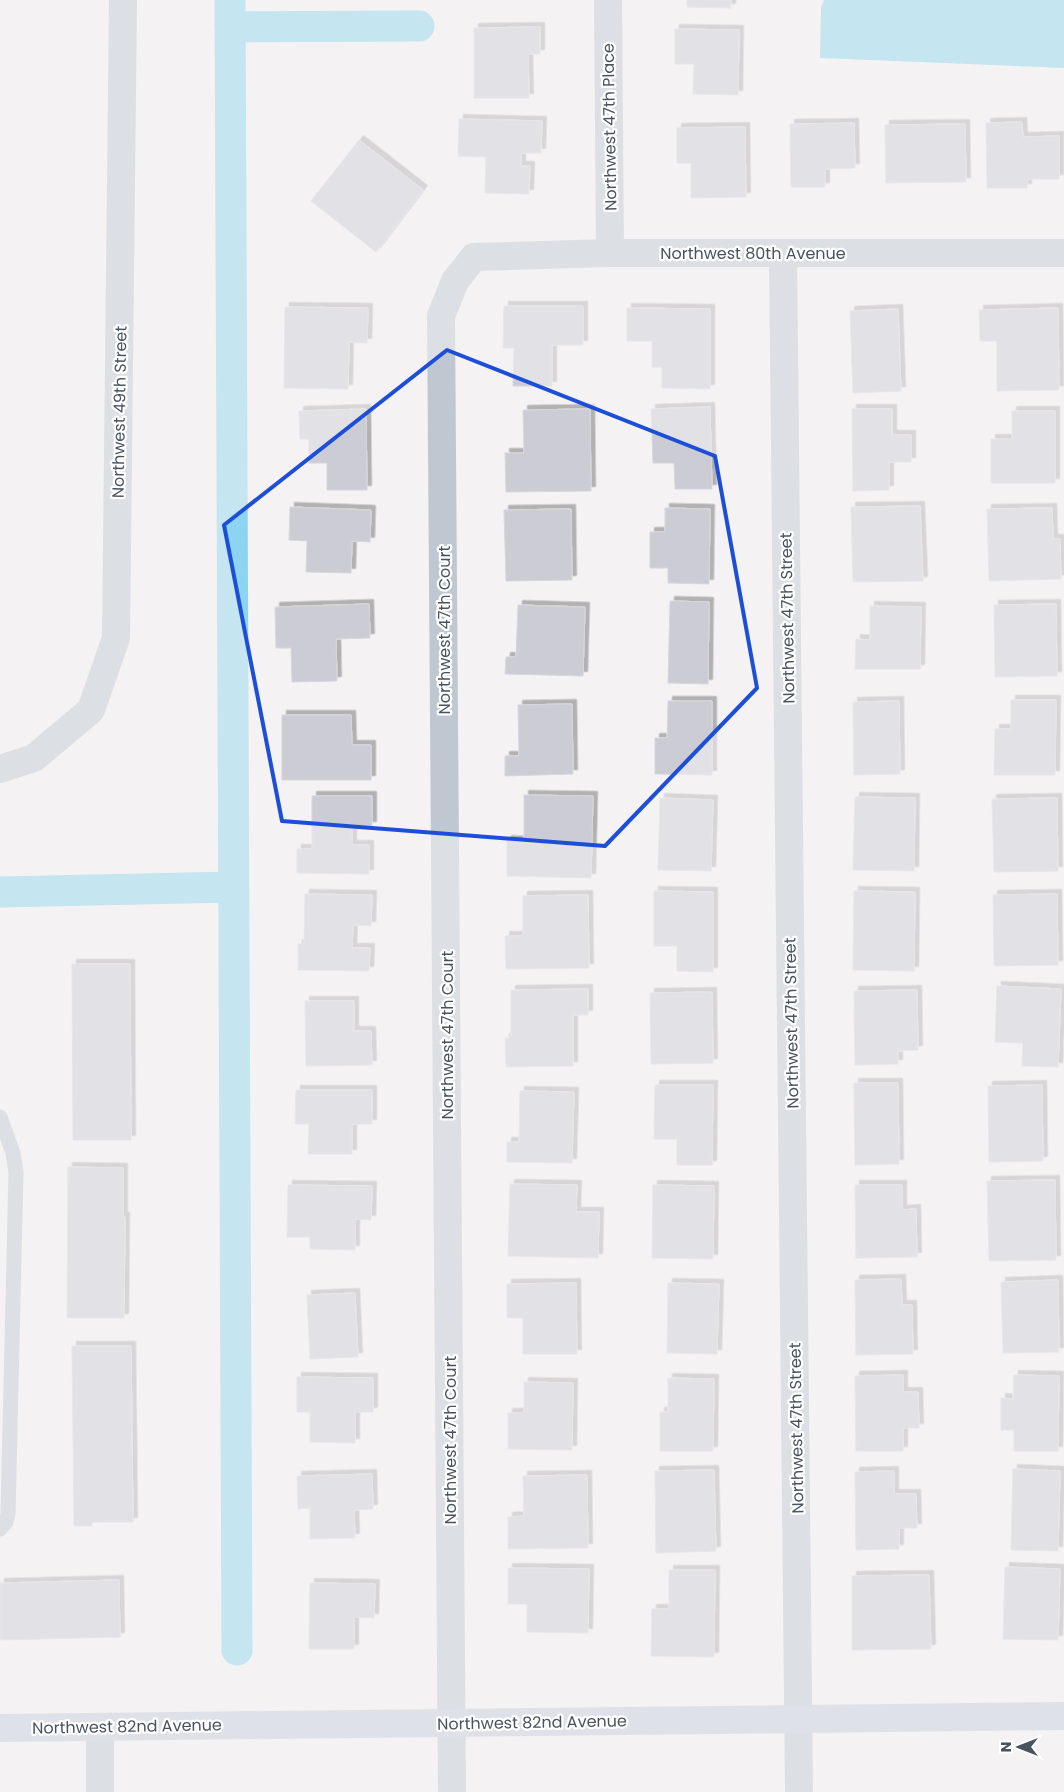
<svg xmlns="http://www.w3.org/2000/svg" width="1064" height="1792" font-family="Poppins,sans-serif">
<defs>
<filter id="shadow"><feDropShadow dx="4.5" dy="-4.5" stdDeviation="0" flood-color="#0004"/></filter>
</defs>
<rect width="100%" height="100%" fill="#f4f2f2"/>
<path fill="#8cd4ef" d="M824 0H1064V68L820 58 821 8Z"/>
<g fill="none" stroke-linecap="round" stroke-linejoin="round">
<g stroke="#8cd4ef" stroke-width="31">
<path d="M230 0 237 1650"/>
<path d="M230 27 419 26"/>
<path d="M0 892 233 887"/>
</g>
</g>
<g fill="#cccdd4" stroke="#d6d7dd" filter="url(#shadow)">
<path d="M687 0H731V8L687 7Z"/>
<path d="M540 27V54H528L529 98H474V28Z"/>
<path d="M675 29 739 30 738 95 693 94 694 64H675Z"/>
<path d="M459 119 542 121 541 153H521V166H530L529 194 485 193 486 157 458 156Z"/>
<path d="M1022 122 1023 137 1059 136V179H1027V188H987L986 123Z"/>
<path d="M854 123 855 168 825 169V187H791L790 124Z"/>
<path d="M965 124 966 182 886 183 885 125Z"/>
<path d="M745 127 746 197 691 198V163H677V128Z"/>
<path d="M359 140 423 190 376 252 311 201Z"/>
<path d="M504 306H583V345H552V386H513L514 348H503Z"/>
<path d="M285 307 368 308 367 343 349 342 348 389 284 388Z"/>
<path d="M627 308 710 309V389L662 388V367H652V341H627Z"/>
<path d="M1058 308 1059 390 997 391V341H980L979 310Z"/>
<path d="M898 309 901 391 853 393 850 311Z"/>
<path d="M710 407 712 489H675L674 463H653L651 409Z"/>
<path d="M366 409 367 490H327V463H309V439H300L299 411Z"/>
<path d="M590 409 591 491 506 492 505 453H524L523 410Z"/>
<path d="M852 409H892V435H911V462H889V490L853 491Z"/>
<path d="M1012 411H1055V483H991V439H1012Z"/>
<path d="M920 506 923 581 853 582 851 507Z"/>
<path d="M290 507 371 510 370 542 352 541 351 573 306 572 307 541 289 540Z"/>
<path d="M665 508 710 509 709 584 668 583V568H650V532H665Z"/>
<path d="M1052 508 1053 539H1060L1061 579 989 581 987 509Z"/>
<path d="M571 509 572 580 506 581 504 510Z"/>
<path d="M670 601 709 602 708 684 668 683Z"/>
<path d="M369 604 370 638 336 639 337 681 292 682 291 648H276L275 607Z"/>
<path d="M1056 604 1057 676 995 677 994 605Z"/>
<path d="M518 605 585 607 583 676 505 674 506 657H516Z"/>
<path d="M870 606 921 607 920 669H855L856 639 870 640Z"/>
<path d="M1011 700H1056L1055 775H994L995 729H1011Z"/>
<path d="M668 701H712V775L655 774V738H667Z"/>
<path d="M899 701 900 774 854 775 853 702Z"/>
<path d="M572 704 573 774 505 776V756H519L518 705Z"/>
<path d="M282 715H351L352 745H371V780H282Z"/>
<path d="M524 795 593 796 591 878 507 876V840L524 841Z"/>
<path d="M312 796H372V826H352V845H369V874L297 873V849H312Z"/>
<path d="M855 797 915 798 914 871 853 870Z"/>
<path d="M660 798 713 800 711 871 658 870Z"/>
<path d="M1057 798 1058 871 994 872 992 799Z"/>
<path d="M654 891 713 892V972L677 971V946H654Z"/>
<path d="M854 891 915 892 914 971 853 970Z"/>
<path d="M305 894 372 895 371 926 353 925 352 948H370L369 971 298 970V944H304Z"/>
<path d="M1057 894 1058 965 994 966 993 895Z"/>
<path d="M588 895 589 968 506 969 505 936H523V896Z"/>
<path d="M72 964H130L131 1140H73Z"/>
<path d="M997 986 1061 989 1058 1067 1022 1066 1023 1043 995 1042Z"/>
<path d="M588 989V1015H573V1066L506 1067 505 1038H511V990Z"/>
<path d="M917 990 918 1050 898 1051V1064L855 1065 854 991Z"/>
<path d="M712 992 713 1063 651 1064 650 993Z"/>
<path d="M305 1001H354V1031H371L372 1065 306 1066Z"/>
<path d="M854 1083H898L899 1164 855 1165Z"/>
<path d="M655 1085H713L712 1165H677V1139H654Z"/>
<path d="M1042 1085 1043 1161 989 1162 988 1086Z"/>
<path d="M296 1090H372V1124H352V1154H308L309 1124H295Z"/>
<path d="M520 1091 574 1092 572 1163 507 1162V1142H519Z"/>
<path d="M68 1167 123 1168V1217H125L124 1318H67Z"/>
<path d="M1055 1180 1056 1260 989 1261 987 1181Z"/>
<path d="M510 1184 577 1185 576 1212H599L598 1258 508 1256Z"/>
<path d="M288 1185 372 1186 371 1220 355 1219V1250L310 1249V1237H287Z"/>
<path d="M653 1185 714 1186 713 1259 652 1258Z"/>
<path d="M855 1185H902V1210L916 1209 917 1257 856 1258Z"/>
<path d="M901 1279 902 1305H912L913 1354 856 1355 855 1280Z"/>
<path d="M1058 1280 1059 1352 1003 1353 1001 1282Z"/>
<path d="M576 1283 577 1354H523V1318H507V1284Z"/>
<path d="M668 1283 719 1284 717 1354 667 1353Z"/>
<path d="M355 1293 358 1357 310 1359 307 1295Z"/>
<path d="M72 1346H131L133 1522H92V1526H74Z"/>
<path d="M903 1375V1392H918L919 1428H903V1451H856L855 1376Z"/>
<path d="M1014 1375 1059 1376 1058 1451H1014V1430H1001V1398L1013 1399Z"/>
<path d="M297 1377 373 1378V1412H355V1443L310 1442V1412H297Z"/>
<path d="M668 1378 714 1379 713 1451H660V1412H668Z"/>
<path d="M524 1382 573 1383 572 1450 508 1449V1413H524Z"/>
<path d="M1013 1469 1060 1471 1058 1551 1011 1550Z"/>
<path d="M714 1470 716 1551 656 1553 655 1471Z"/>
<path d="M894 1471V1494H916L917 1528H899V1549L856 1550 855 1472Z"/>
<path d="M372 1474 373 1509 354 1510 355 1538 310 1539V1508L298 1509 297 1476Z"/>
<path d="M587 1475 588 1548 508 1549V1517L524 1516 523 1476Z"/>
<path d="M1005 1567 1060 1569 1058 1640 1003 1639Z"/>
<path d="M508 1568 589 1569 588 1633 527 1632V1604H508Z"/>
<path d="M669 1570H715L714 1657 651 1656 652 1609H669Z"/>
<path d="M929 1575 931 1649 852 1650V1576Z"/>
<path d="M119 1580 120 1637 0 1640V1583Z"/>
<path d="M310 1583 375 1584 374 1618 354 1617V1649H309Z"/>
</g>
<g fill="none" stroke-linecap="round" stroke-linejoin="round">
<path stroke="#bfc8d1" stroke-width="15" d="M0 1117 13 1153 16 1172 8 1514 6 1522 0 1529"/>
<g stroke="#bfc8d1" stroke-width="28">
<path d="M608 0 610 253"/>
<path d="M783 253 799 1792"/>
<path d="M0 769 34 758 91 710 116 638 123 0"/>
<path d="M100 1727V1792"/>
<path d="M452 1792 441 316 455 281 474 257 610 253H1064"/>
</g>
<path stroke="#c4cddb" stroke-width="28" d="M0 1728 1064 1716"/>
</g>
<path d="M0 0H1064V1792H0ZM447 350 715 456 757 688 605 846 282 821 224 525Z" fill="#f4f2f2" fill-opacity=".55" fill-rule="evenodd"/>
<path fill="none" stroke="#1d4ed8" stroke-width="4" stroke-linejoin="round" d="M447 350 715 456 757 688 605 846 282 821 224 525Z"/>
<g text-anchor="middle" stroke-width="4.5" stroke-linejoin="round" paint-order="stroke">
<g font-size="16" fill="#495360" stroke="#fff">
<text transform="translate(609 127) rotate(-91)" y="6">Northwest 47th Place</text>
<text x="753" y="259">Northwest 80th Avenue</text>
<text transform="translate(119 412) rotate(-89)" y="6">Northwest 49th Street</text>
<text transform="translate(787 618) rotate(-91)" y="6">Northwest 47th Street</text>
<text transform="translate(444 630) rotate(-90)" y="6">Northwest 47th Court</text>
<text transform="translate(791 1023) rotate(-91)" y="6">Northwest 47th Street</text>
<text transform="translate(447 1035) rotate(-90)" y="6">Northwest 47th Court</text>
<text transform="translate(796 1428) rotate(-91)" y="6">Northwest 47th Street</text>
<text transform="translate(450 1440) rotate(-90)" y="6">Northwest 47th Court</text>
<text transform="translate(532 1722) rotate(-1)" y="6">Northwest 82nd Avenue</text>
<text transform="translate(127 1726) rotate(-1)" y="6">Northwest 82nd Avenue</text>
</g>
</g>
<g transform="translate(1019 1747) rotate(270)" stroke="#ffffff" stroke-width="4" paint-order="stroke">
<path d="M0-4L9 19L0 12L-9 19Z" fill="#495360"/>
<text y="-8" font-size="14" font-weight="bold" text-anchor="middle" fill="#495360">N</text>
</g>
</svg>
